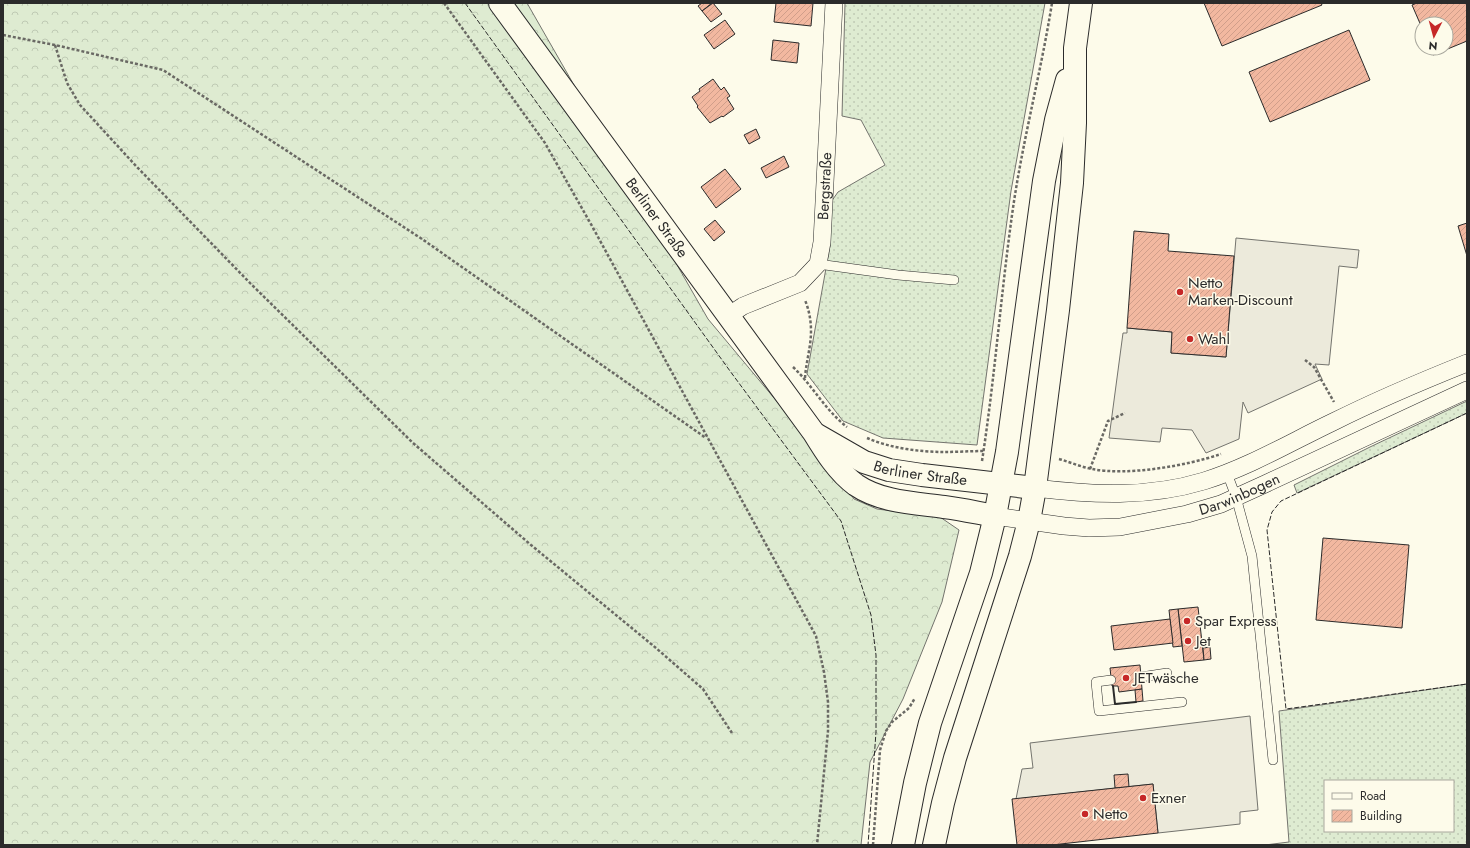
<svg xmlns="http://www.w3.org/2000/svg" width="1470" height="848" font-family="Jost,sans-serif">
<defs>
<pattern id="grass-dots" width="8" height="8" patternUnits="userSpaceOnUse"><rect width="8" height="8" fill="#deebd1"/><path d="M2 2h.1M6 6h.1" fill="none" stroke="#bfcab4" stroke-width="1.8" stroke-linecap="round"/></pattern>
<pattern id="forest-crowns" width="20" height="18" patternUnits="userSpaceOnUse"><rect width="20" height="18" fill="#deebd1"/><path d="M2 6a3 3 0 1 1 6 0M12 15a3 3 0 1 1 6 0" fill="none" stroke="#bfcab4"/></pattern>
<pattern id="building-hatch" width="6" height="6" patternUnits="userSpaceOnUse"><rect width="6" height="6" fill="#f2b8a0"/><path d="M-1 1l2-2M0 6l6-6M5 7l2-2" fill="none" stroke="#d09e8a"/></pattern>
</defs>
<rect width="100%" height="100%" fill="#fdfbea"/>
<g fill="url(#grass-dots)" stroke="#74746e" fill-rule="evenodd">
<path d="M845 3H1045L1011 191 977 445 883 438 843 421 807 374 830 246 827 216 831 202 838 192 885 165 861 120 842 116Z"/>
<path d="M1467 401V413L1297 493 1294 485 1370 447Z"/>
<path d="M1467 684V845H1265L1289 842 1279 711ZM1325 781H1453V831H1325Z"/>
</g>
<path fill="url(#forest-crowns)" stroke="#74746e" d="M3 3H527L708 319 825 459 854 499 877 509 940 517 959 530 942 602 903 699 870 762 861 845H3Z"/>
<g fill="#eceadb" stroke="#74746e">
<path d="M1236 238 1359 250 1357 268 1339 266 1329 365 1315 364 1322 379 1248 413 1243 402 1239 439 1206 453 1192 430 1162 428 1160 442 1109 438 1123 333H1127V328L1172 332 1171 353 1226 357Z"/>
<path d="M1250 716 1258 810 1240 812V824L1158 833 1153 784 1016 799 1022 769 1033 768 1030 743Z"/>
</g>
<g fill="url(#building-hatch)" stroke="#2b2b2b">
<path d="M702 3H712L702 11 698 6Z"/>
<path d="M713 3 722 14 711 22 702 11Z"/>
<path d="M776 3H813L811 26 774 22Z"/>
<path d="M1204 3H1321L1322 5 1222 46Z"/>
<path d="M1417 3H1467V41L1433 55 1430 48H1446V24H1422V28L1412 5Z"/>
<path d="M725 20 735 34 714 49 704 35Z"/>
<path d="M1349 30 1370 80 1270 122 1249 72Z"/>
<path d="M773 40 799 43 797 63 771 60Z"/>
<path d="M713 79 721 90 724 87 730 96 727 98 734 109 723 117 722 116 710 123 697 107 698 106 692 97 700 91 699 89Z"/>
<path d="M756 129 760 138 749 144 744 135Z"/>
<path d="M784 156 789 167 766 178 761 168Z"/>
<path d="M725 169 741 189 716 208 701 187Z"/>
<path d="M715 220 725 232 714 241 704 229Z"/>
<path d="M1467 223V256L1458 226Z"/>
<path d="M1134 231 1169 234 1168 251 1234 256 1226 357 1171 353 1172 332 1127 328Z"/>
<path d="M1323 538 1409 545 1402 628 1316 620Z"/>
<path d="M1198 607 1204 660 1184 662 1178 609Z"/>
<path d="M1178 609 1182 646 1173 647 1169 610Z"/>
<path d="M1170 619 1173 643 1114 650 1111 626Z"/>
<path d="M1210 647 1211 659 1204 660 1203 648Z"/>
<path d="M1140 665 1142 689 1119 692 1118 686H1112L1110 668Z"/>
<path d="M1142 689 1143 701 1136 702 1135 690Z"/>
<path d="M1128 774 1129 787 1115 788 1114 775Z"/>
<path d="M1153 784 1158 833 1052 845H1017L1012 799Z"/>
</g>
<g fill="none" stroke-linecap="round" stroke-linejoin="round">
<defs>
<g id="lane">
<path d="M818 264 898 275 954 280"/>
<path d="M1227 473 1236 497 1252 556 1273 760"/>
<path d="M1141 677 1167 673"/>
<path d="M1111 680 1096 682 1099 711 1182 702"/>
</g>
<g id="street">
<path id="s1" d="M728 316 743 306 800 283 818 264 822 242 834 3"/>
<path d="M1035 488C1092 495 1148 498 1204 481 1249 467 1291 442 1333 422 1377 400 1422 381 1467 363"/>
<path id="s2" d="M995 516 1064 526 1089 528 1120 527 1187 514 1221 504 1265 484 1467 390"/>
</g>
<g id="secondary">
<path id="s3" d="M500 3 814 433C825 451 838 472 856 485 881 502 914 503 944 507 961 509 978 513 995 516"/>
<path id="s4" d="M817 435 864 462 889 470 922 475 1035 488"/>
</g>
<g id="primary">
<path d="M903 845 915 783 930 723 981 573 995 516 1007 452 1044 181 1056 120 1067 80"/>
<path d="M934 845 943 803 955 758 1020 556 1029 521 1035 488 1058 310 1072 183 1075 123V48L1081 3"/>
</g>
</defs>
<use href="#lane" stroke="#2b2b2b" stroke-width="10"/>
<use href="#street" stroke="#2b2b2b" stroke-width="18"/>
<use href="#secondary" stroke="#2b2b2b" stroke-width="24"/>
<use href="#primary" stroke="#2b2b2b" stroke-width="24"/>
<g stroke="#6a6964" stroke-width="2.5" stroke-dasharray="3 2" stroke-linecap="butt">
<path d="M444 3 545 143 592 226 816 636 824 672 828 702V731L817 845"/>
<path d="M3 35 55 45 163 70 422 239 706 438"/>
<path d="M55 45 67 83 80 105 136 166 251 284 413 443 531 545 656 648 703 689 732 733"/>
<path d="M1305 360 1314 367 1334 402"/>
<path d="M793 367C813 386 825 410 847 427"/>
<path d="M805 378C806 362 811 347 811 331 811 320 809 310 805 300"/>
<path d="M867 438C890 448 919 452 944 452 957 452 971 451 985 451"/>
<path d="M1059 459C1070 462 1081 467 1092 469 1127 476 1186 466 1221 454"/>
<path d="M982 461C995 377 1001 292 1013 208 1023 139 1041 72 1052 3"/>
<path d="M1090 469 1108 421 1125 413"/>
<path d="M873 845 880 750 886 731 892 722 909 708 915 698"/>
</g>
<use href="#lane" stroke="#fdfbea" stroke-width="9"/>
<use href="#street" stroke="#fdfbea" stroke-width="17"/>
<use href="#secondary" stroke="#fdfbea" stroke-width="22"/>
<use href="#primary" stroke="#fdfbea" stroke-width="22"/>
<g stroke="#2b2b2b" stroke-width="1" stroke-dasharray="5 2" stroke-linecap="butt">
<path d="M465 3 730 371 841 521 871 615 876 655V732L868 845"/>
<path d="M1467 413 1281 501 1272 512 1267 530 1286 709 1467 684"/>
</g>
<path stroke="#2b2b2b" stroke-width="2" d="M1113 686 1115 704 1136 702"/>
</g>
<g fill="#c62828" stroke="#fdfbea" stroke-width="1.5">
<circle cx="1180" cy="292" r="4"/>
<circle cx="1190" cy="339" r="4"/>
<circle cx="1187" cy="621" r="4"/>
<circle cx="1188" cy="641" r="4"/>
<circle cx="1126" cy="678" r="4"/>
<circle cx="1143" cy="798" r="4"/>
<circle cx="1085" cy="814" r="4"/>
</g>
<g text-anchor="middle" stroke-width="3" stroke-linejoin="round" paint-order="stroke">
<g font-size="15" fill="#2b2b2b" stroke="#fdfbea">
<text dy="5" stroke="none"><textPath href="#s1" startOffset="184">Bergstraße</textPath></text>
<text dy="5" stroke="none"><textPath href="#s3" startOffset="266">Berliner Straße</textPath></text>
<text dy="5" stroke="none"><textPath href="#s4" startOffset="112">Berliner Straße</textPath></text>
<text dy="5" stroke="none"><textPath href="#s2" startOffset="250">Darwinbogen</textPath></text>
</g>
<g font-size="15" fill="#2b2b2b" stroke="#fdfbea" text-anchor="start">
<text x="1188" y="288">Netto<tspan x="1188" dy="17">Marken-Discount</tspan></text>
<text x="1198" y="344">Wahl</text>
<text x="1195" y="626">Spar Express</text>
<text x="1196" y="646">Jet</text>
<text x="1134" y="683">JETwäsche</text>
<text x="1151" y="803">Exner</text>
<text x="1093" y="819">Netto</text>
</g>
</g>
<rect width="1470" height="848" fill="none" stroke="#2b2b2b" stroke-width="8"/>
<rect x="1324" y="780" width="130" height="52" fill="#fdfbea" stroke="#a9a89e"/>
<rect x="1332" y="793" width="20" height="6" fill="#fdfbea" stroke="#a9a89e"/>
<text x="1360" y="800" font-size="12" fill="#2b2b2b">Road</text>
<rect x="1332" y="810" width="20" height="12" fill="url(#building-hatch)" stroke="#a9a89e"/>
<text x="1360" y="820" font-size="12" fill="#2b2b2b">Building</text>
<g transform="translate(1434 36) rotate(186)"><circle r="19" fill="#fdfbea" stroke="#a9a89e"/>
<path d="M0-3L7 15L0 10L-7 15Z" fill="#c62828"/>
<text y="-6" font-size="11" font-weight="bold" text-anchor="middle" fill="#2b2b2b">N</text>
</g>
</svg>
